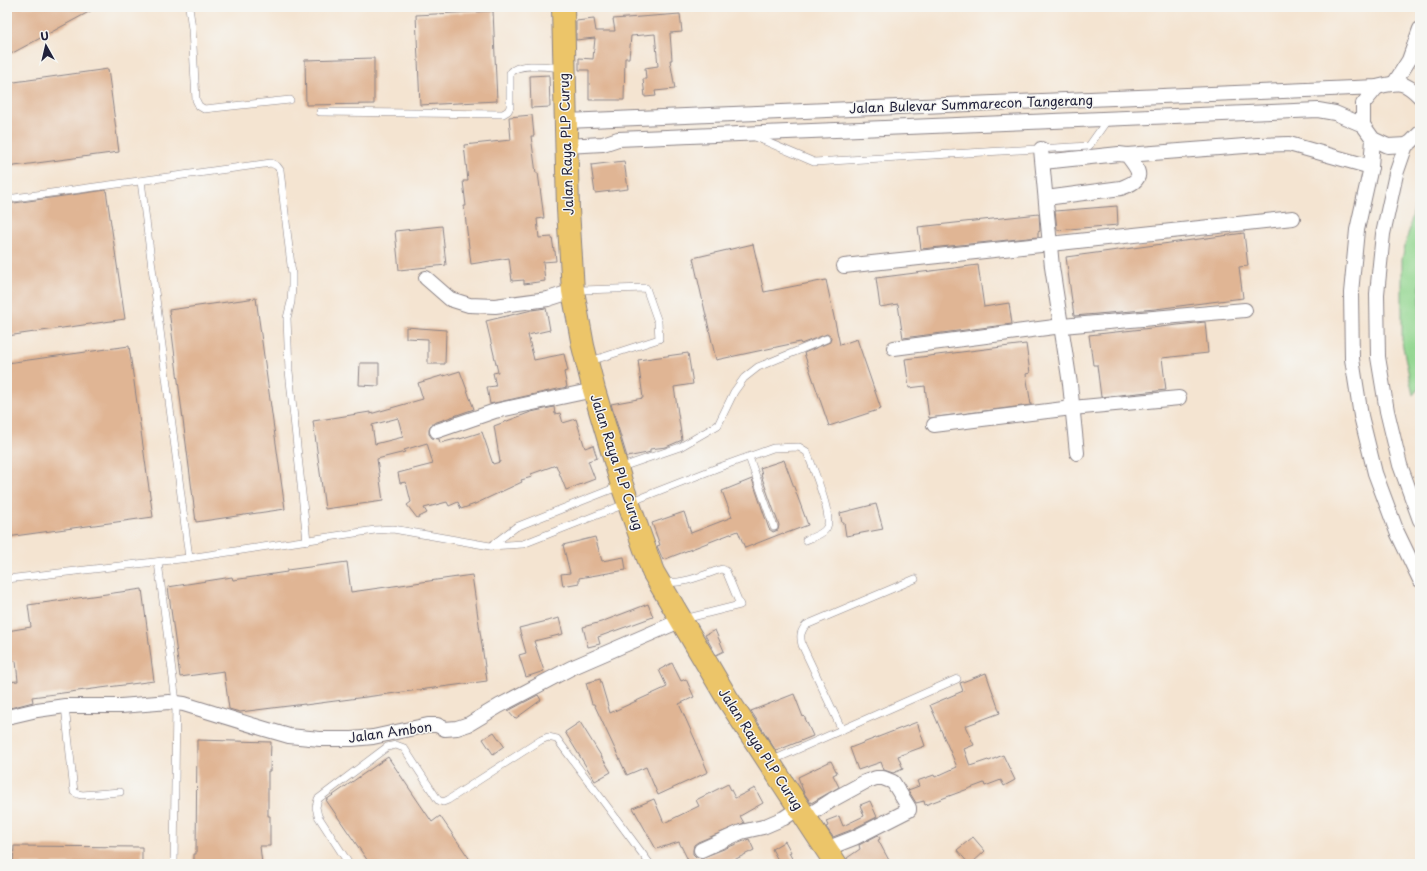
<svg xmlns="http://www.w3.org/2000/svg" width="1427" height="871" font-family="'Playpen Sans',sans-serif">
<rect width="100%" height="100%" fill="#f6f6f2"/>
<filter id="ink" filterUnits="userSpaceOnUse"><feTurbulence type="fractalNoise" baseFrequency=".025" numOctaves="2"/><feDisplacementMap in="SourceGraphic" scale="8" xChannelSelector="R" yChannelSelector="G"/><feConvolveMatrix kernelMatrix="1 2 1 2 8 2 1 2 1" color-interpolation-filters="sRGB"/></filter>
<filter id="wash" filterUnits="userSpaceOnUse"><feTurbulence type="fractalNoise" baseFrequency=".012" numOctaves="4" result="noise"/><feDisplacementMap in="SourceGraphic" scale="16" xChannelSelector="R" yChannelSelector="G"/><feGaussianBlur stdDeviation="0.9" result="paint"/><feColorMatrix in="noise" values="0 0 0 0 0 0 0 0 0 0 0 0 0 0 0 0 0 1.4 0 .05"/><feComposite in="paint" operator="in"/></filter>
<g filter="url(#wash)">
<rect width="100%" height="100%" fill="#f4e4d1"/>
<path fill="#92d68f" stroke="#5a7c65" d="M1420 184V387L1413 395 1402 342V259Z"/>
<g id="blocks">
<g fill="#e0b594" fill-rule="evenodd">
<path d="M7 7H98L7 56Z"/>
<path d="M493 11 497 101 420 105 416 15Z"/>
<path d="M680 14 682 32 670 33 672 60H670L675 89 655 91 656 96 645 97 643 79H646L645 68 658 66 655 34 631 36 629 58H625L624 100H589V70H579V58L593 59 595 38 576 40V21L594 19 596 31H615L613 19Z"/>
<path d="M374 58V104L306 105 305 60Z"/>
<path d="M108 69 119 152 7 167V83Z"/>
<path d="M549 75 550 107 531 108 530 76Z"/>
<path d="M532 115 534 136H531L536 173H538L544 218 537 219 539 238 552 237 554 251H555L556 261 543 262 545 281 524 284V280L512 281 509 258 471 264 464 206H466L463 181H468L464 145 511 140 509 117Z"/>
<path d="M624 161 628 189 595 193 591 165Z"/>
<path d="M106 190 125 319 7 336V204Z"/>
<path d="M1117 206 1118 225 1057 230 1055 211Z"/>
<path d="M1039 214 1040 231 1038 232V237L921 249 918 227Z"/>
<path d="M442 226 446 265 399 270 395 231Z"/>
<path d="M1244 233 1248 266 1239 267 1243 298 1155 309 1074 316 1066 257Z"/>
<path d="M753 244 764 292 826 280 840 345 857 339 881 409 829 426 804 353 830 342 831 337 827 334 801 344 800 342 716 360 693 258Z"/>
<path d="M978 265 984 307 1009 303 1012 324 903 338 898 304 880 307 876 278Z"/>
<path d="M256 298 285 509 196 522 169 310Z"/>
<path d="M546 308 550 330 528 335 534 360 564 354 568 371 564 372 567 387 490 404 487 387 496 386 493 373 498 372 486 321 532 310Z"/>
<path d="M1205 322 1208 353 1162 358 1166 390 1101 397 1097 365H1093L1089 335Z"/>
<path d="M406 327 446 330 445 364H428V339L406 338Z"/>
<path d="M1026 344 1030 373 1026 374 1031 405 929 418 925 386 909 388 905 359Z"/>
<path d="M129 346 153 517 7 537V363Z"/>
<path d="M688 353 693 384 674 387 682 440 666 447 650 449V452L647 453 627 457 611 404 643 398 638 360Z"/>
<path d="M360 363H379V386L359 385Z"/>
<path d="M460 371 474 409 434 423 430 426 429 430V434L432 438 439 439 440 443 460 438V439L482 432 493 464 500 462 494 426 531 412 554 407 555 414 560 413 563 423 576 419 585 448 593 445 597 458 588 461 595 479 566 490 556 465 531 474 532 477 521 480 522 482 475 504 461 509 458 502 449 506 447 502 424 508 427 513 417 518 407 505 411 502 406 482 400 483 398 473 433 464 427 443 404 450 405 452 377 459 383 501 325 509 313 421 370 412V414L423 399 418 383 444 375V376ZM398 418 403 437 375 444 372 425Z"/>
<path d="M784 460 808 525 784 534 783 533 745 548 738 531 663 560 657 546 660 545 652 523 684 512 691 533 732 517 722 491 752 479 769 529 773 532 778 530 779 525 761 475H762L760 468Z"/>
<path d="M876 504 883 529 846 536 844 523H842L840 513Z"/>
<path d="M595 537 602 561 624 557 626 570 579 578V583L563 586 561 574 570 573 563 545Z"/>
<path d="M347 562 351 592 472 575 487 681 305 705V704L240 712 229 709 224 671 180 677 168 587 232 577 233 580 287 572V570Z"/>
<path d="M142 589 154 681 32 697 33 702 10 708 8 700H7V682L18 681 16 661 9 662 7 631 31 627 28 605Z"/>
<path d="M648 604 653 617 598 637 600 644 588 647 583 627 601 622Z"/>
<path d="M559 618 563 634 534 641 544 671 526 677 519 655 526 653 519 628Z"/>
<path d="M715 630 724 651 716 655 705 635Z"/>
<path d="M672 663 681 681 686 679 694 697 679 704 697 744H696L708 772 658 795 646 767 627 775 594 704H592L586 683 600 679 610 713 667 687 659 670Z"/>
<path d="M986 673 1000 713 965 726 974 745 964 749 970 766 988 760 989 761 1003 755 1015 780 1004 786 1001 780 985 786 984 783 925 805 924 801 916 803 908 790 919 786 917 781 934 775 935 777 957 767 930 705 963 691 960 683Z"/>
<path d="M794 694 803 717 804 716 813 736 776 751 751 711Z"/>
<path d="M538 695 541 700 515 719 508 711Z"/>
<path d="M580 722 611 772 595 781 565 732Z"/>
<path d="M917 722 925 746 898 756 903 769 893 773 884 770 881 762 858 770 850 748Z"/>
<path d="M494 732 504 746 493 754 483 739Z"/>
<path d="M197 740 271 742 270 771H268V816H270V846H260L262 864H194V854H196Z"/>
<path d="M388 757 432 822 440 816 473 864H370L326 800Z"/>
<path d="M831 761 837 773 833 775 839 787 811 803 804 793 798 777Z"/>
<path d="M728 784 735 798 755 788 763 803 740 816 744 823 698 842 694 845 693 850V854L696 857 701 858 749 839 754 850 726 864H690L679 842 656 849 633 808 654 799 664 823 699 806 696 800Z"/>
<path d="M870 801 877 817 851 830 833 837 826 827 828 826 826 821 839 816 843 826 864 816 860 805Z"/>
<path d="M878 835 880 839 878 840 891 864H848L847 858 860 849 859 845Z"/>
<path d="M973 837 985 851 971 864H969L957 850Z"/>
<path d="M785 841 791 852 789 853 795 864H780L772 849Z"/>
<path d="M14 846 142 847V864H13Z"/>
</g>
</g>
</g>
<g filter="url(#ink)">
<use href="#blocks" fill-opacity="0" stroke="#8b8386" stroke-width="1"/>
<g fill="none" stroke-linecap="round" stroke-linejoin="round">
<defs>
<g id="lane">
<path d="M189 7 192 29 196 100 199 106 204 109 290 100"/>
<path d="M320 112 503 114 508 111 510 107V73C518 62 550 67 563 68"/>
<path d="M753 136 814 162 1089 146 1108 119"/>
<path d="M141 181 189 558"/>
<path d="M7 199 271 163 277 166 280 170 292 274V286L291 302 287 318 289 371 307 541"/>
<path d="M577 288 581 290 646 288 658 322 659 339 594 360 590 359"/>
<path d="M749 457 774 527"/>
<path d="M619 468 680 447 718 425 734 392 744 378 758 367 826 339"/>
<path d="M491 546 516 527 620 486"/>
<path d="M158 562 176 702 174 864"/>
<path d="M7 579 189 558 375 530 393 529 490 546 523 544 717 468 773 448 799 447 807 452C812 466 833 515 827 527 824 534 813 537 806 540"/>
<path d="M664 581C677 587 708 573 722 569L726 571 740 605 684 619"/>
<path d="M65 706 74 792 78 794 82 795 120 792"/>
<path d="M842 730 802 645C800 636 800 632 806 625L915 579"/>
<path d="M771 761 957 679"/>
<path d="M349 864 318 816 316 807 318 799 387 747 396 745 404 748 438 800 443 802 448 800 541 740 548 737 557 739 650 864"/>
</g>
<g id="street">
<path d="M1395 82 1409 60 1420 29"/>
<path d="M1377 87 1363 104V125L1373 139 1388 146 1406 145 1411 142 1420 133"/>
<path d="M566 121 1377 87C1398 82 1404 80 1420 97"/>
<path d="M1373 139 1371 167 1357 230 1351 293 1352 359 1361 416 1375 473 1397 532 1420 580"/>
<path d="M1406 145 1396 174 1383 234 1377 294 1378 357 1387 411 1400 465 1420 520"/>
<path d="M566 146 603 144 618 139 1318 110 1335 113 1363 125"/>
<path d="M1041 149 1052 267 1070 384 1077 453"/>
<path d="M1127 155 1258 145 1289 144 1371 167"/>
<path d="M1043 162 1119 154 1127 155C1140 172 1146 179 1121 188L1046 198"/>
<path d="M844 266 1293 218"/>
<path d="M426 278 450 299 469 305 495 306 548 299 573 291"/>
<path d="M894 348 1062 326 1245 310"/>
<path d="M934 425 1072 408 1179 398"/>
<path d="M437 431 495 411 594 390"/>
<path d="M7 717 37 710 65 706H121L169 702 184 704 265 729 289 736 320 739H352L373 737 428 725H437L445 729 457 728 469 724 499 706 571 668 682 620"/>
<path d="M806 817 832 800 865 782 876 778H883L893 782 909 808V810L854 838 826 849"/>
<path d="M701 850 741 832 763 827 784 818 799 808"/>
</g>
<path id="primary" d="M563 7 568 209 573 291 583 346 594 390 622 485 653 572 727 698 836 864"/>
</defs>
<use href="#lane" stroke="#8b8386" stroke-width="8"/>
<use href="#street" stroke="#8b8386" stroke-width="16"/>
<use href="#primary" stroke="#8b8386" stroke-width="24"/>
<use href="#lane" stroke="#fff" stroke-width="7"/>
<use href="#street" stroke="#fff" stroke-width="14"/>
<use href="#primary" stroke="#ecc569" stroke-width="22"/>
</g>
</g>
<g text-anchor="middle" stroke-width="3" stroke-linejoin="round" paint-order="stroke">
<g font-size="13" fill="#22223b" stroke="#f6f6f2">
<text transform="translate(971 104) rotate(-2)" y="5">Jalan Bulevar Summarecon Tangerang</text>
<text transform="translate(566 144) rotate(-92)" y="5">Jalan Raya PLP Curug</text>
<text transform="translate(617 462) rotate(72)" y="5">Jalan Raya PLP Curug</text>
<text transform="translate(390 732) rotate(-8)" y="5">Jalan Ambon</text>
<text transform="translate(761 749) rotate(57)" y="5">Jalan Raya PLP Curug</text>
</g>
</g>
<rect width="1427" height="871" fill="none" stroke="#f6f6f2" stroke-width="24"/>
<g transform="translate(46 46) rotate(352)" stroke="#f6f6f2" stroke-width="3" paint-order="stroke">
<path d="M0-3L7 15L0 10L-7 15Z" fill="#22223b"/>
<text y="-6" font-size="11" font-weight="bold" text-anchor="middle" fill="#22223b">U</text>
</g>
</svg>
